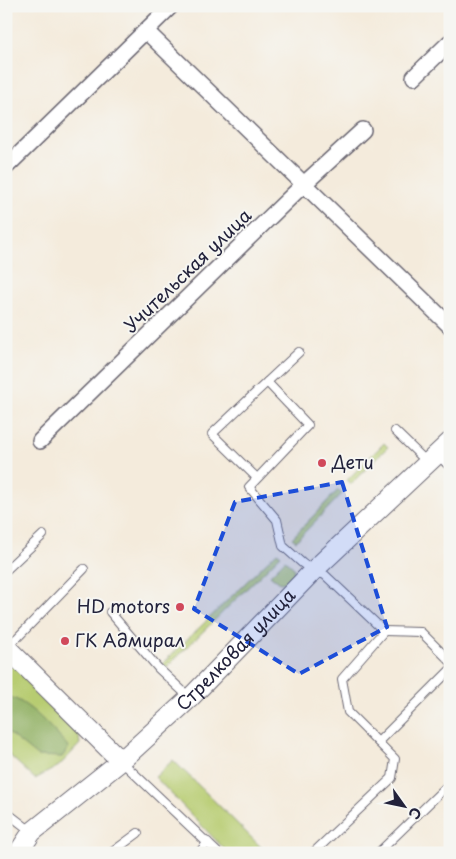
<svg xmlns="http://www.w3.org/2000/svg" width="456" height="859" font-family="'Playpen Sans',sans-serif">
<rect width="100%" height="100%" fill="#f6f6f2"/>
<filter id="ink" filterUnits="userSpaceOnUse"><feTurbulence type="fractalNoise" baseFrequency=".02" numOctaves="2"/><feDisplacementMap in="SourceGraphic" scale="10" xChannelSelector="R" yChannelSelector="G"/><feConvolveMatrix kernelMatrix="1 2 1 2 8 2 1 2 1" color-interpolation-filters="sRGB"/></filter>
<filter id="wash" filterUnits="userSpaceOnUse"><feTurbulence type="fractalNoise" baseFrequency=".0096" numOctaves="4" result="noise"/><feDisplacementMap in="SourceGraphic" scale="20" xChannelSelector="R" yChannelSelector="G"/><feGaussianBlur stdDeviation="1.12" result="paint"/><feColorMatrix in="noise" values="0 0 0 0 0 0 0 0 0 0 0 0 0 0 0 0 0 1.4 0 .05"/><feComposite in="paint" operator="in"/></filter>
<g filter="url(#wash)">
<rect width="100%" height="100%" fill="#f4ebdc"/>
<g fill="#b7cc71" stroke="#6c7756">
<path d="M384 443 388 447 351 484 347 480Z"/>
<path d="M338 490 342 494 296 541 292 538Z"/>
<path d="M277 552 281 555 166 668 162 664Z"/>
<path d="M285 560 294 568 293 581 280 583 270 575Z"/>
<path d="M6 657 78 728 80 744 59 766 35 779 6 752Z"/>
<path d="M173 760 267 853H228L155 777Z"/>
</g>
<path fill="#91b063" stroke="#5a694f" d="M6 696C29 700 53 731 69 747L62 757 37 756 6 731Z"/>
</g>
<g filter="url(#ink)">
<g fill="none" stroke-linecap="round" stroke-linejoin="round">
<defs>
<g id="service">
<path d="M267 382 299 352"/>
<path d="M395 431 427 462"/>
<path d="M437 454 450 467"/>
<path d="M257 478 212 434 267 382 308 425 249 487 277 520 283 546 302 563 313 571 325 575 384 631 342 679 348 712 395 759 392 778 313 853"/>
<path d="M6 570 43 535"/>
<path d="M110 612 158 668 190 698"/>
<path d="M384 631 421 632 450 661"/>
<path d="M6 647 18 637 84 569"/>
<path d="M378 742 450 670"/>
<path d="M121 761 218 853"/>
<path d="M6 812 32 832"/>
<path d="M111 853 138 833"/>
<path d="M199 853 208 842"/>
<path d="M378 853 450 783"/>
</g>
<g id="minor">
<path d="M146 31 450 326"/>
<path d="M414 77 450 42"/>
<path d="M6 167 171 6"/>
<path d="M40 441 304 184 363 130"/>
</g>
<g id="tertiary">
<path d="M6 647 121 761"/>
<path id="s1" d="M18 853 32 832 121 761 190 698 313 571 450 442"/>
</g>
</defs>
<use href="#service" stroke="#6c6873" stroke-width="10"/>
<use href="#minor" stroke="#6c6873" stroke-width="18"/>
<use href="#tertiary" stroke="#6c6873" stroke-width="21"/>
<use href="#service" stroke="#fff" stroke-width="8"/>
<use href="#minor" stroke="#fff" stroke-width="15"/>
<use href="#tertiary" stroke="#fff" stroke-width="19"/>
</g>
</g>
<path fill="#1d4ed8" fill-opacity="0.2" stroke="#1d4ed8" stroke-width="4" stroke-dasharray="10 6" stroke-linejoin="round" d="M342 482 387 627 299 674 194 609 235 502Z"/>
<g fill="#d1495b" stroke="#f6f6f2" stroke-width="2">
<circle cx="322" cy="463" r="5"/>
<circle cx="180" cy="607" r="5"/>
<circle cx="65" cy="641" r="5"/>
</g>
<g text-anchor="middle" stroke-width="4" stroke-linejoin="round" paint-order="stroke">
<g font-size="18" fill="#22223b" stroke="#f6f6f2">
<text transform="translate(188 271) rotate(-44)" y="6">Учительская улица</text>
<text dy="6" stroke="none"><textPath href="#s1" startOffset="299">Стрелковая улица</textPath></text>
</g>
<g font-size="18" fill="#22223b" stroke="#f6f6f2" text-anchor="start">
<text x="332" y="469">Дети</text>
<text x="170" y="613" text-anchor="end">HD motors</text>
<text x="75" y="647">ГК Адмирал</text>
</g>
</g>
<rect width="456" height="859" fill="none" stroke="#f6f6f2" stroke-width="25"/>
<g transform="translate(404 806) rotate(123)" stroke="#f6f6f2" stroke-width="4" paint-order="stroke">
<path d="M0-4L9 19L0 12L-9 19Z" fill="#22223b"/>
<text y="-8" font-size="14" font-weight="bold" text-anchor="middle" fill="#22223b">С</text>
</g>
</svg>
